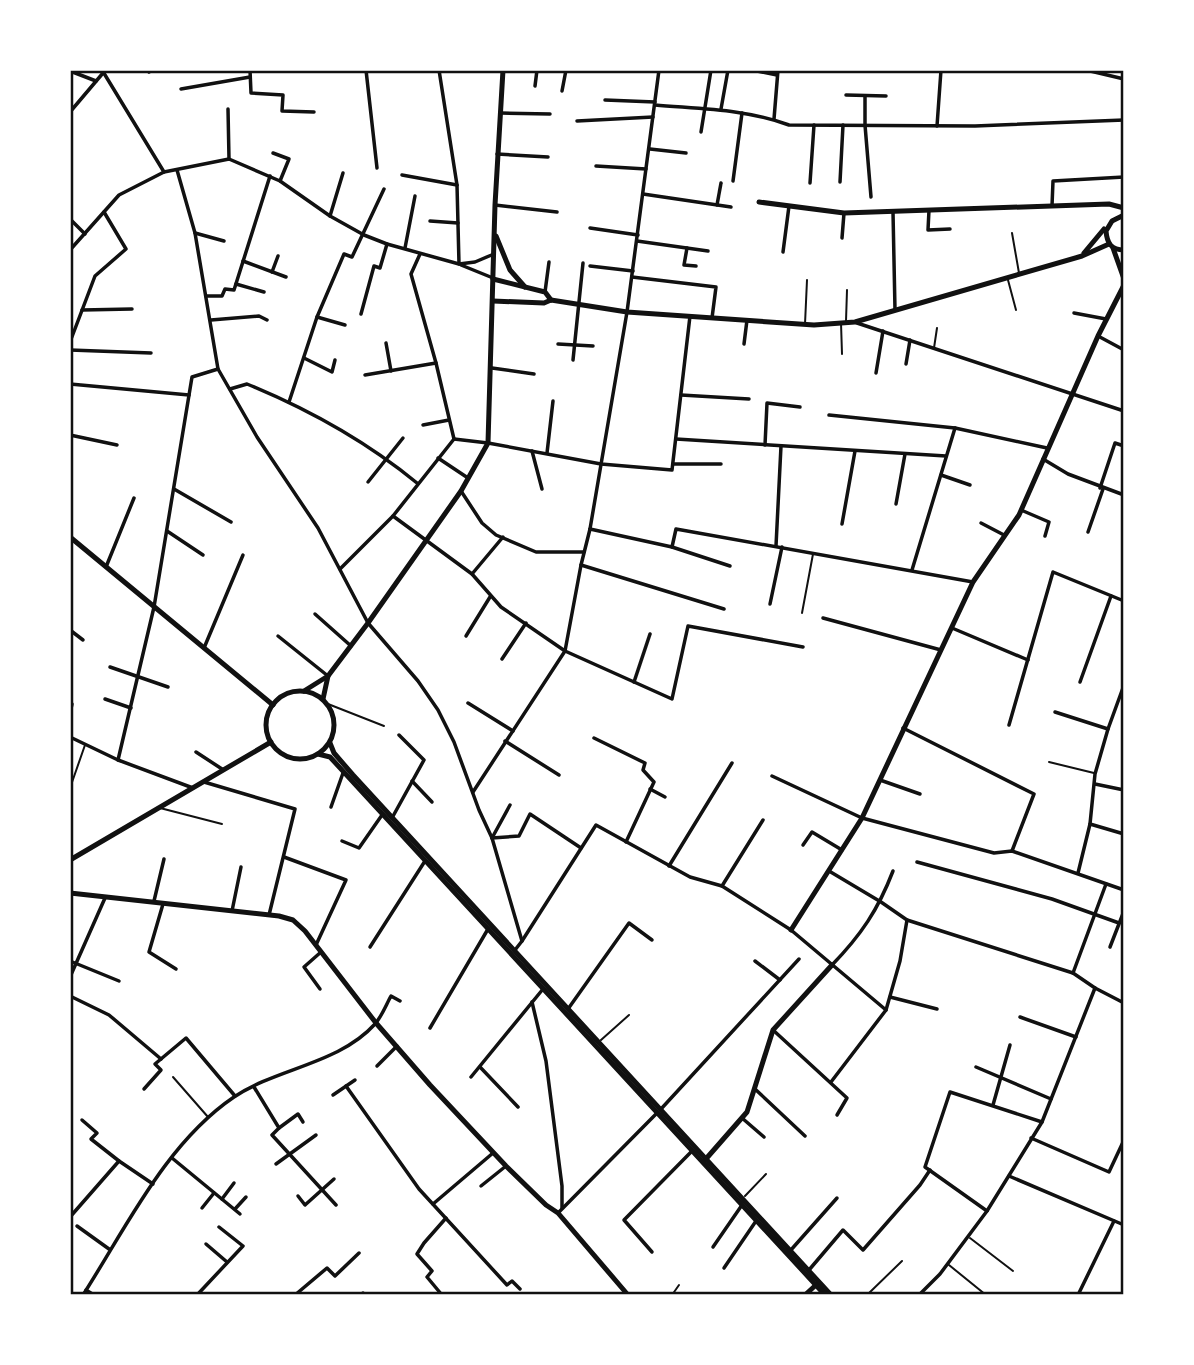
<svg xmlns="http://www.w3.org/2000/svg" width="1194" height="1365" font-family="'Varela Round',sans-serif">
<rect width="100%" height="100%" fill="#fff"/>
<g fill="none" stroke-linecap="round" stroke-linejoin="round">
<g stroke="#111" stroke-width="2">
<path d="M1012 233 1019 273"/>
<path d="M1008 280 1016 310"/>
<path d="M846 321 847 290"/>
<path d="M841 323 842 354"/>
<path d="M805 324 807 280"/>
<path d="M934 348 937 328"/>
<path d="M802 613 813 554"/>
<path d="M328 704 384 726"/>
<path d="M1049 762 1094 773"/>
<path d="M70 788 85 745"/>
<path d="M160 808 222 824"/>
<path d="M601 1040 629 1015"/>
<path d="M173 1077 208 1117"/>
<path d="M745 1196 766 1174"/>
<path d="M970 1238 1013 1271"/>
<path d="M949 1265 986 1295"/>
<path d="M672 1295 679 1285"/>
<path d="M867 1295 902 1261"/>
</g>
<g stroke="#111" stroke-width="3.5">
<path d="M102 70 164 172"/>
<path d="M250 70 251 93 283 95 282 111 314 112"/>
<path d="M366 70 377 168"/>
<path d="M439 70 457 185 459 264"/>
<path d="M1086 70 1124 79"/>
<path d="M70 71 96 81"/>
<path d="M757 71 777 75"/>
<path d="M149 72 152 70"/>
<path d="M535 86 537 70"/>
<path d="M181 89 250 77"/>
<path d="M562 91 566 70"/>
<path d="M846 95 886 96"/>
<path d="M865 96V125L871 197"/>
<path d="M605 100 655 102"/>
<path d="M655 105C700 109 746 109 789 125L975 126 1124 120"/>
<path d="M228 109 229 159"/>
<path d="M721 109 728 70"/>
<path d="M70 112 103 73"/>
<path d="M501 113 550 114"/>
<path d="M774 119 778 70"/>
<path d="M577 121 653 117"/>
<path d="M937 126 941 70"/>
<path d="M701 132 711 70"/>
<path d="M650 149 686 153"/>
<path d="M273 153 289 159 280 181"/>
<path d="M497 154 548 157"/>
<path d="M596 166 646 169"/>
<path d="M177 170 195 233 218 369 257 437 318 528 368 623 418 681 438 710 454 742 479 810 492 838 522 941 515 950"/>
<path d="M402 175 457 185"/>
<path d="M733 181 742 113"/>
<path d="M840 182 843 125"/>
<path d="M810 183 814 125"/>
<path d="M643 194 731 207"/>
<path d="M495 205 557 212"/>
<path d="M717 205 721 183"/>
<path d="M1052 206 1053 181 1124 177"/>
<path d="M929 210 928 230 950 229"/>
<path d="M893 212 895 310"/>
<path d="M330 216 343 173"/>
<path d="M70 219 85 234"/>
<path d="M430 221 458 223"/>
<path d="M590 228 638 235"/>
<path d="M195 233 224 241"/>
<path d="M842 238 844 213"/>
<path d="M637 241 708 251"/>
<path d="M405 248 415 196"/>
<path d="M687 248 684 265 696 266"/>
<path d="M70 250 119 195 164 172 229 159 280 181 330 216 364 235 387 244 459 264 475 262 494 254"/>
<path d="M783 252 789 206"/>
<path d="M420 254 411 274 436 363 454 439"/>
<path d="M243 261 286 277"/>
<path d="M461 265 493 278"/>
<path d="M590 266 633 271"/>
<path d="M272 272 278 256"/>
<path d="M632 277 716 287 712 318"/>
<path d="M236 284 264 292"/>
<path d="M545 292 549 262"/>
<path d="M206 296H222L225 289 234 290 270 176"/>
<path d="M82 310 132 309"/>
<path d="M1074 313 1106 319"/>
<path d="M361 314 374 266 380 268 387 244"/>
<path d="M317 317 345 325"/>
<path d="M211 320 259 316 267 320"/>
<path d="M857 323 1124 411"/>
<path d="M1098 336 1124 350"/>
<path d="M70 342 95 276 126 249 104 212"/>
<path d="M386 343 391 371"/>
<path d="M558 344 593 346"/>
<path d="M744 344 747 320"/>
<path d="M70 350 151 353"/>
<path d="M304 358 332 372 335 360"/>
<path d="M573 360 583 263"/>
<path d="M906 364 910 340"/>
<path d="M492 368 534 374"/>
<path d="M876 373 883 331"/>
<path d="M365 375 436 363"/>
<path d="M70 384 189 395"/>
<path d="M230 389 247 384C308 409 367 442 417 483"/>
<path d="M681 395 749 399"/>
<path d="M289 402 317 317 344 254 352 257 384 189"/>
<path d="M829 415 955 428 1047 448"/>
<path d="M423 425 449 420"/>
<path d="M70 435 117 445"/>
<path d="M454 439 488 443 601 464 672 470 690 316"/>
<path d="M676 439 946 456"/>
<path d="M765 445 767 403 800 407"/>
<path d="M532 451 542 489"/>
<path d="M547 453 553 401"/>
<path d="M438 458 468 478"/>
<path d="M1043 459 1068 474 1124 495"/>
<path d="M673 464H721"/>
<path d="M941 475 970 485"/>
<path d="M368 482 403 438"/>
<path d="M1100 488 1115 443 1124 446"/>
<path d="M174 489 231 522"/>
<path d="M461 491 482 523 496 535 536 552H584"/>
<path d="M70 495 71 492"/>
<path d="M896 504 905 454"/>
<path d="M1021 510 1049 522 1045 536"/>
<path d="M393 516 472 574 501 607 565 651 672 699 688 626 803 647"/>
<path d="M981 523 1004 535"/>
<path d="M842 524 855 451"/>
<path d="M590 529 672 547 676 529 973 582"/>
<path d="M167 531 203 555"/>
<path d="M1088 532 1103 489"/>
<path d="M776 546 781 446"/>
<path d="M672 547 730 566"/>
<path d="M581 565 724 609"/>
<path d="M106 567 134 498"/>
<path d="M340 569 393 516 454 439"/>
<path d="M912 570 955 428"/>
<path d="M472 574 503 537"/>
<path d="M770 604 782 547"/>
<path d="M315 614 351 646"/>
<path d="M823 618 941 650"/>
<path d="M952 628 1028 660"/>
<path d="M70 630 83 640"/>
<path d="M278 636 328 676"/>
<path d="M466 636 490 597"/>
<path d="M204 648 243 555"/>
<path d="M502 659 526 623"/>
<path d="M110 667 168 687"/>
<path d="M634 682 650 634"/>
<path d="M1080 682 1111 596"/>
<path d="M105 699 131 708"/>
<path d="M468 703 513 731"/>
<path d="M1055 712 1108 729"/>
<path d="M70 713 72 704"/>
<path d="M1009 725 1053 572 1124 601"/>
<path d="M903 728 1034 794 1012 851"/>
<path d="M70 737 118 760 193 788"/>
<path d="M594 738 645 763 643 770 654 782 626 842"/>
<path d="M505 741 559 775"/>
<path d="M196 752 222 769"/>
<path d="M118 760 154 607 192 377 218 369"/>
<path d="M772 776 862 818 994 853 1012 851 1124 890"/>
<path d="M880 780 920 794"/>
<path d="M412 781 432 802"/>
<path d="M204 782 295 809 269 915"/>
<path d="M1095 784 1124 790"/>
<path d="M650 789 665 797"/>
<path d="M473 792 565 651 581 565 590 529 627 312 659 70"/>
<path d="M331 807 343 773"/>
<path d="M392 818 424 760 399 735"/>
<path d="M1090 824 1124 834"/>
<path d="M492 838 519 836 530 814 581 848"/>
<path d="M492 838 510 805"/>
<path d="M342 841 359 848 382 815"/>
<path d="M803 845 812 832 842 850"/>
<path d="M284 857 346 880 316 945"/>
<path d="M917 862 1052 899 1119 923"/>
<path d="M669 866 732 763"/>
<path d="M829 871 881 902 907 920 1073 973 1095 988 1124 1003"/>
<path d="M1078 873 1090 824 1095 774 1108 729 1124 685"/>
<path d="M722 886 763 820"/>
<path d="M154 901 164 859"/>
<path d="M163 904 149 952 176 969"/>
<path d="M232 911 241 867"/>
<path d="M522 941 596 825 690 877 722 886 791 930 886 1010"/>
<path d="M370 947 425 861"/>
<path d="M1110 947 1124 911"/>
<path d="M70 961 119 981"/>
<path d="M755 961 780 980"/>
<path d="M832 965C861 935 878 910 893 871"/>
<path d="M1073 973 1106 884"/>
<path d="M70 977 105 898"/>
<path d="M320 989 304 967 321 952"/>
<path d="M70 996 109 1015 161 1059"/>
<path d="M890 997 937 1009"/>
<path d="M532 1002 546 1061 562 1186V1208"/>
<path d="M568 1009 629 923 652 940"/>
<path d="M1020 1017 1076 1037"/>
<path d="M430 1028 488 929"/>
<path d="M773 1030 847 1098 837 1115"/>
<path d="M377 1066 397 1046"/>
<path d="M480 1067 518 1107"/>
<path d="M976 1067 1051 1099"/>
<path d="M471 1077 543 989"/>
<path d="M831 1082 886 1010 900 961 907 920"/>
<path d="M346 1086 419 1189 507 1285 512 1281 520 1289"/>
<path d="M254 1087 279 1128 272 1135 336 1205"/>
<path d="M144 1089 161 1070 155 1064 186 1038 235 1096"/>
<path d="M755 1089 805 1136"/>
<path d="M333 1095 355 1080"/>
<path d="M993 1105 1010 1045"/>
<path d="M661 1109 799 959"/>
<path d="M742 1118 764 1137"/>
<path d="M82 1120 97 1133 91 1139 119 1161"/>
<path d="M279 1128 298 1114 303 1122"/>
<path d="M1031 1138 1109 1172 1124 1140"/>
<path d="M172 1158 240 1214"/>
<path d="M276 1164 316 1135"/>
<path d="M1009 1176 1124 1225"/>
<path d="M481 1186 506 1166"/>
<path d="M298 1196 305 1205 334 1179"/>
<path d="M222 1199 234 1183"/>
<path d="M433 1204 493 1153"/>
<path d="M202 1208 214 1193"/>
<path d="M235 1209 246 1197"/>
<path d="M987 1211 925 1167 950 1092 1042 1122"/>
<path d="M558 1213 657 1113"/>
<path d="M70 1217 119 1161 153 1184"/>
<path d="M77 1226 109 1249"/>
<path d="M206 1244 227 1262"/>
<path d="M713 1247 742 1205"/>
<path d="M790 1251 837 1198"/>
<path d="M652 1252 624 1220 692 1151"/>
<path d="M724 1268 756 1221"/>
<path d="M809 1270 843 1230 863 1250 920 1185 930 1170"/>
<path d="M86 1290 94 1295"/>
<path d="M83 1295C126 1228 166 1143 234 1097 277 1068 339 1064 375 1024 382 1016 386 1005 391 996L400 1001"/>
<path d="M197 1295 243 1246 219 1227"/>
<path d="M295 1295 327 1268 335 1276 359 1253"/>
<path d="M361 1295 363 1293"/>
<path d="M442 1295 427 1277 432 1271 417 1254 424 1243 446 1218"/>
<path d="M919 1295 940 1274 987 1211 1042 1122 1095 988"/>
<path d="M1078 1295 1114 1221"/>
</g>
<g stroke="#111" stroke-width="5">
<path d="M759 202 844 213 1109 204 1124 208"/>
<path d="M1113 248 1124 279"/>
<path d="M70 893 279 916 293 920 305 931 376 1023 430 1085 506 1166 546 1205 558 1213 628 1295"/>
<path d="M791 930 862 818 973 582 1019 515 1098 336 1124 285"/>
<path d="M705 1160 747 1112 773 1030 832 965"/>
<path d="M805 1295 817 1284"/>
</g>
<g stroke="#111" stroke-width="5">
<path d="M1124 215 1112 221 1106 231C1107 243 1111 250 1124 250"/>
<path d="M496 236 510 270 525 287"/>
<path d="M1084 253 1104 229"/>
<path d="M493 279 545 292 551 300"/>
<path d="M493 301 544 303 551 300 627 312 814 325 855 322 1082 256 1109 244"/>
<path d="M70 537 273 705"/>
<circle cx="300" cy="725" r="34"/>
<path d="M304 691 328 676 368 623 461 491 488 443 495 205 503 70"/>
<path d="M323 699 328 676"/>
<path d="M330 743 334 753 353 775 831 1295"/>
<path d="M318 754 330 757 825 1295"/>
<path d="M70 860 271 742"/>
</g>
</g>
<rect width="1194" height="1365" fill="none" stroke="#ffffff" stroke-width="144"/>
<rect x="72" y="72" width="1050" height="1221" fill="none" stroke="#111" stroke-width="2.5"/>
</svg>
